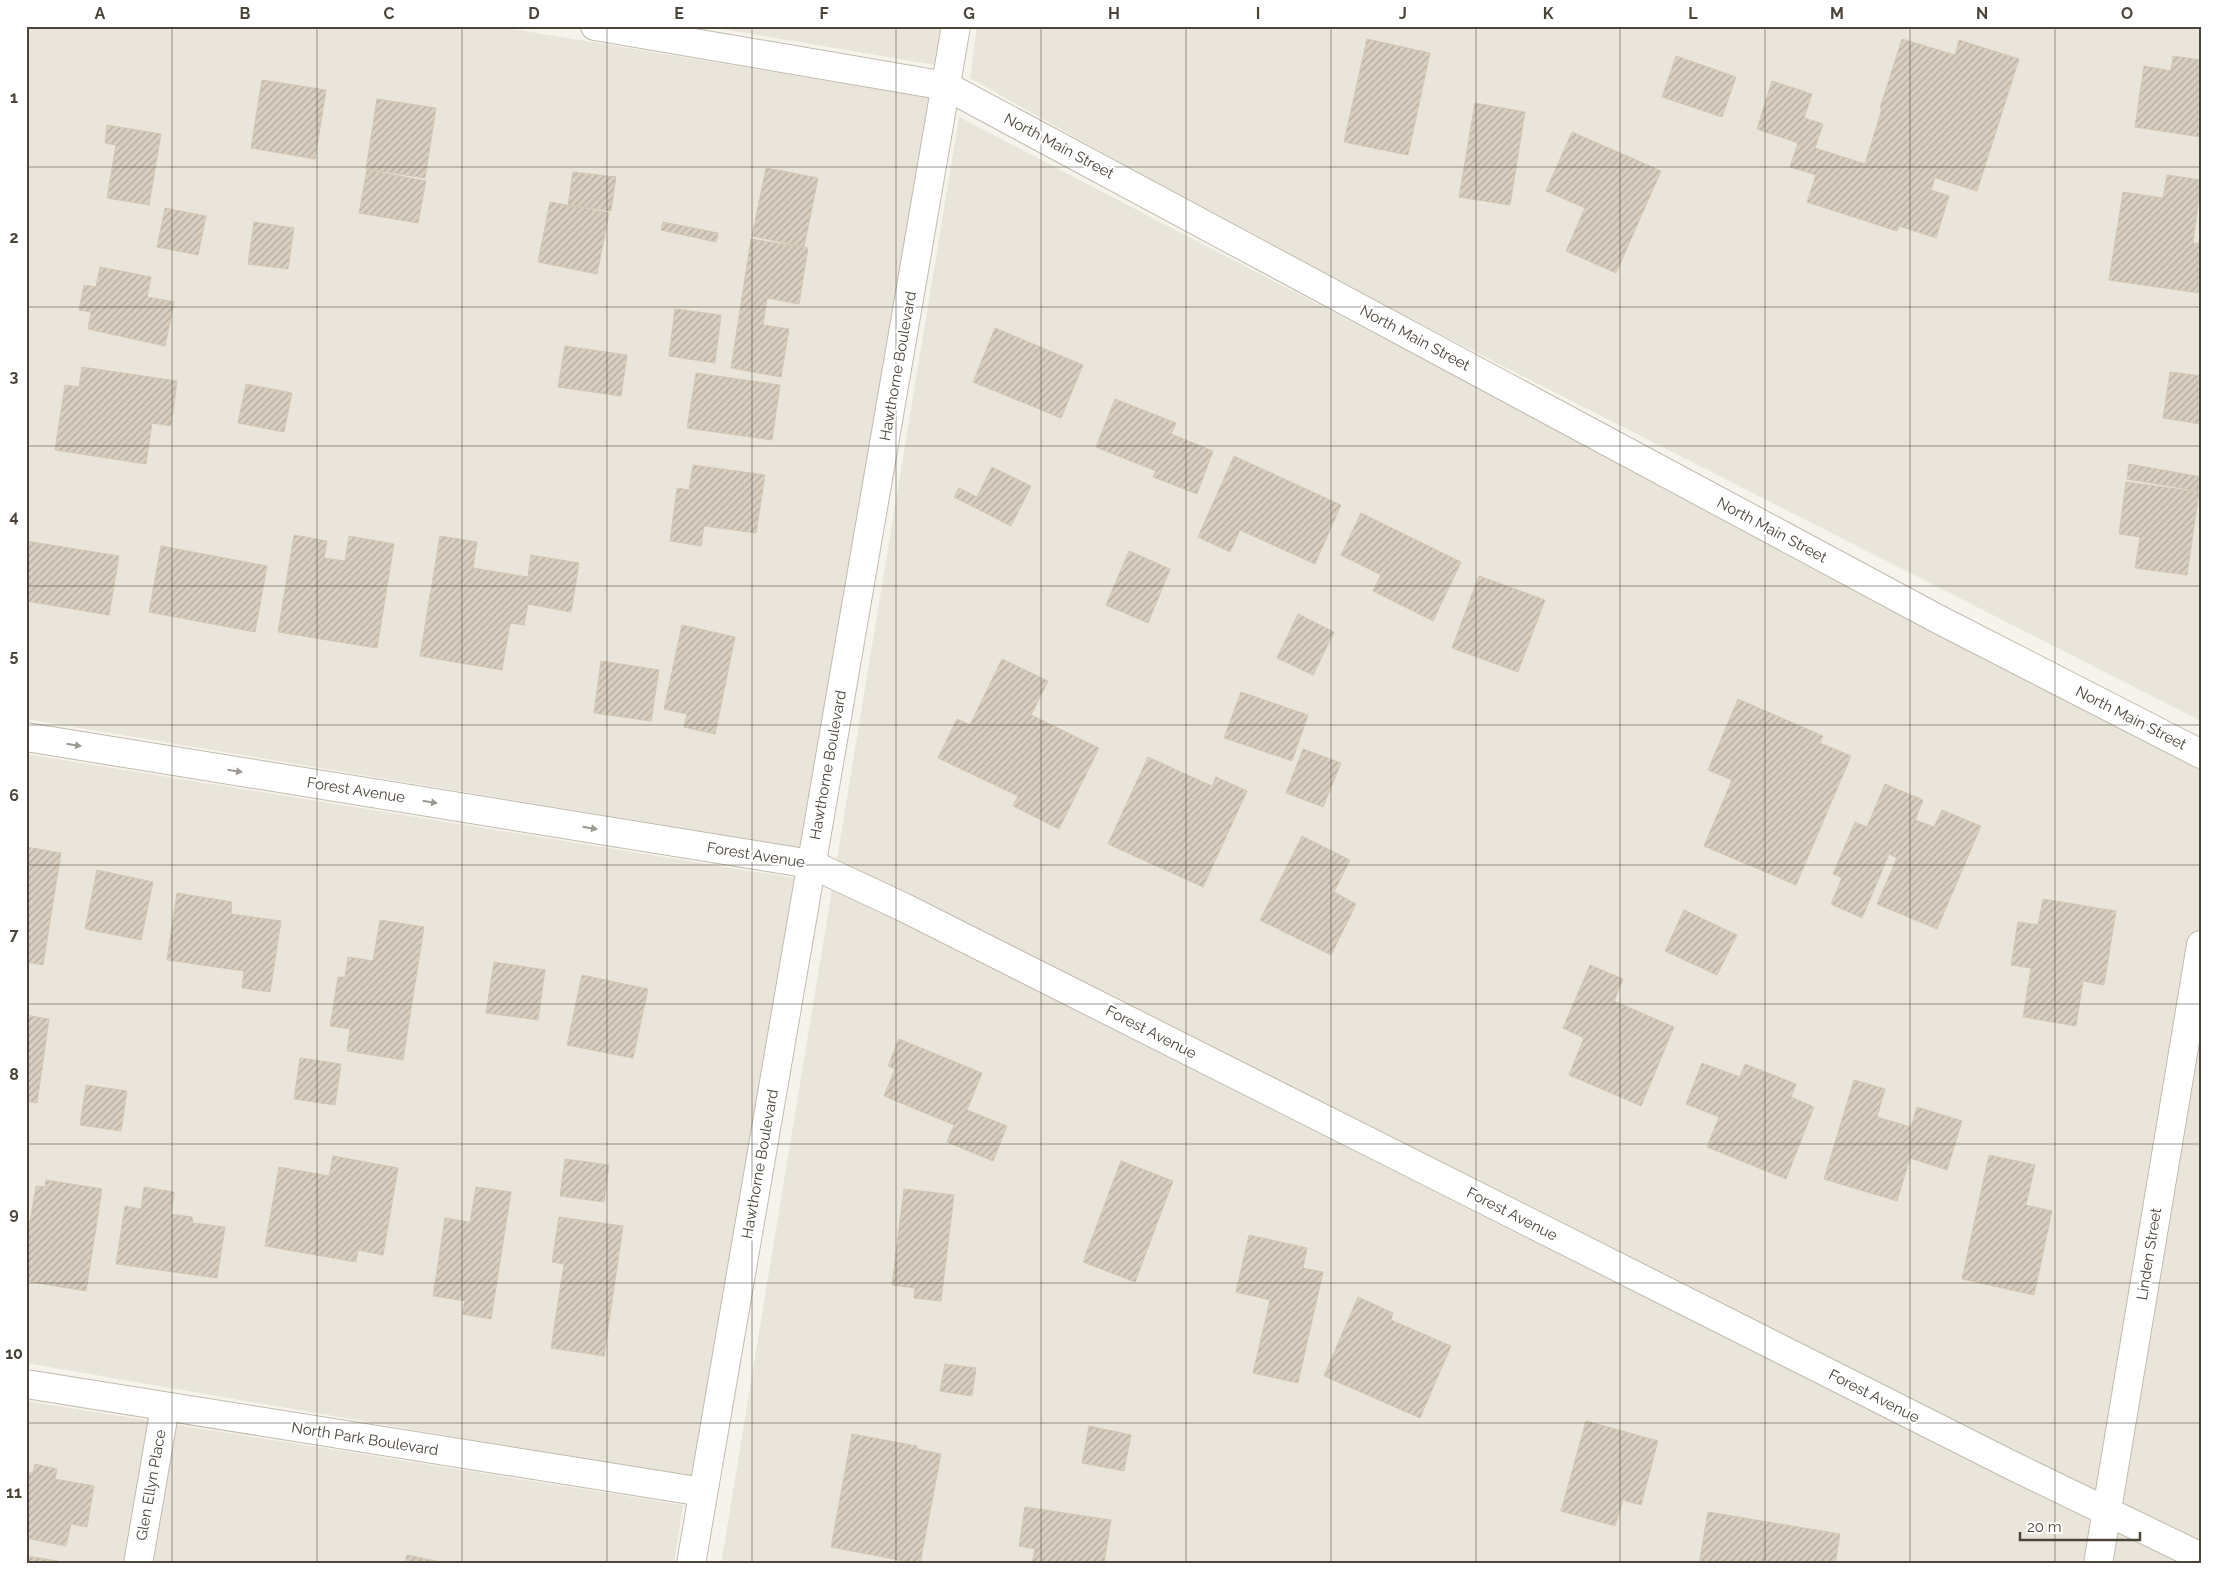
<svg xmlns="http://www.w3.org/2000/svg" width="2227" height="1590" font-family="Raleway,sans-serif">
<defs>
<pattern id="building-hatch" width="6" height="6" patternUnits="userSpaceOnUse" patternTransform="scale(1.25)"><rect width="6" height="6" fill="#d8cfc1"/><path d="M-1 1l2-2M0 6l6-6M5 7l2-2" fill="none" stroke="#b1aa9e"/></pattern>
</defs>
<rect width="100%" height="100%" fill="#f6f3ec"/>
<g fill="#eae5da">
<path d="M26 26H494L931 98 802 848 26 719Z"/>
<path d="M704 26H941L935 65Z"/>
<path d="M977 26H2201V721L1275 250 970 78Z"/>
<path d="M959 117 2201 765V1564H721Z"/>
<path d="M26 754 794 878 693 1478 26 1363Z"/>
<path d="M26 1401 683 1505 674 1564H26Z"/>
</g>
<g fill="url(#building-hatch)" stroke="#d3c7b4">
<path d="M1367 39 1430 53 1408 155 1344 142Z"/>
<path d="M1902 39 1955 55 1959 40 2019 59 1977 191 1935 178 1931 190 1949 196 1936 238 1899 226 1897 231 1807 202 1816 175 1790 167 1798 143 1757 129 1772 81 1812 94 1804 118 1823 124 1815 148 1865 164 1882 109 1880 108Z"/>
<path d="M1676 56 1736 77 1722 117 1662 97Z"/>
<path d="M2173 56 2201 60V137L2135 127 2144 66 2171 71Z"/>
<path d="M262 80 326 90 315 159 251 148Z"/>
<path d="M377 99 436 108 425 178 366 169Z"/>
<path d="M1475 103 1525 112 1510 205 1459 197Z"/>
<path d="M107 125 161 134 149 205 107 198 116 145 105 143Z"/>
<path d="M1572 132 1661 171 1616 273 1566 251 1585 208 1546 191Z"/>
<path d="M766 168 818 178 804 247 752 236Z"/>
<path d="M367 170 426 181 418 223 359 213Z"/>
<path d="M573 172 616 177 611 211 568 205Z"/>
<path d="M2167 175 2201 180 2193 243 2201 244 2199 293 2109 280 2123 192 2163 198Z"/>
<path d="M550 202 609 213 597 274 538 262Z"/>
<path d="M165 208 206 216 198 255 157 247Z"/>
<path d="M254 222 294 228 288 269 248 264Z"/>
<path d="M663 222 718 233 716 242 661 230Z"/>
<path d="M751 239 808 248 799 304 767 298 763 325 789 329 781 377 731 368Z"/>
<path d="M100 267 151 277 147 297 174 302 165 346 88 329 91 312 79 310 84 285 96 287Z"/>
<path d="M675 309 721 315 715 363 669 356Z"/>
<path d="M995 328 1083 365 1061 418 973 382Z"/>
<path d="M565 346 627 355 621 396 558 387Z"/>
<path d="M82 367 177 381 171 426 152 423 146 464 55 450 65 385 79 387Z"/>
<path d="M2170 372 2201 376V424L2163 418Z"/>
<path d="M696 373 780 385 772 440 687 428Z"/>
<path d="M246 384 292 393 284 432 238 423Z"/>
<path d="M1115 399 1176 423 1171 434 1213 451 1197 494 1153 477 1156 471 1096 447Z"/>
<path d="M1234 456 1341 505 1315 564 1240 530 1230 552 1198 537Z"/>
<path d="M2129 464 2201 477 2199 491 2127 479Z"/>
<path d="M693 465 765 475 756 533 704 526 701 546 670 541 677 488 689 490Z"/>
<path d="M992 467 1031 486 1011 526 954 497 959 488 977 497Z"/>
<path d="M2126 482 2199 492 2187 575 2135 568 2140 537 2119 534Z"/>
<path d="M1361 513 1461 562 1433 621 1373 591 1381 575 1341 555Z"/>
<path d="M294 535 327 541 324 558 345 561 349 536 394 544 377 648 278 632Z"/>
<path d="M440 536 477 542 473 568 528 577 531 555 579 563 571 612 528 604 524 625 510 623 502 670 420 656Z"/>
<path d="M26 541 119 556 109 615 26 601Z"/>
<path d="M161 546 267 566 255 632 149 612Z"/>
<path d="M1129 551 1170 569 1148 623 1106 605Z"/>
<path d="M1479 576 1545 600 1518 672 1452 648Z"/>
<path d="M1298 614 1334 632 1313 675 1277 658Z"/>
<path d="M682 625 735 637 715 734 684 727 687 714 664 709Z"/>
<path d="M1002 659 1048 681 1031 715 1099 748 1059 829 1013 806 1018 796 938 758 957 719 970 725Z"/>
<path d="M601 661 659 670 651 721 594 713Z"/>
<path d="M1241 692 1308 715 1292 761 1224 738Z"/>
<path d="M1738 699 1823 736 1820 743 1851 756 1796 885 1704 846 1732 780 1708 770Z"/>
<path d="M1303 749 1341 763 1323 807 1286 793Z"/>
<path d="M1148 757 1212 786 1216 777 1247 791 1203 887 1108 844Z"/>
<path d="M1885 784 1923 800 1915 820 1934 827 1942 810 1981 826 1937 929 1877 904 1897 858 1889 854 1862 918 1831 904 1842 878 1833 874 1855 822 1867 827Z"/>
<path d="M1302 836 1350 860 1334 892 1356 904 1331 955 1260 920Z"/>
<path d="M26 847 61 853 43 965 26 962Z"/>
<path d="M97 870 153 882 141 940 85 929Z"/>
<path d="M177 893 232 902 231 914 281 921 270 992 242 988 244 971 167 960Z"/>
<path d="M2043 899 2116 911 2104 985 2083 981 2076 1026 2023 1017 2031 968 2011 965 2018 922 2038 925Z"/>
<path d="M1684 910 1737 935 1717 975 1665 951Z"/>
<path d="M380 920 424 927 403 1060 347 1051 350 1029 330 1026 338 977H345L348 957 373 961Z"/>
<path d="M494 962 545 970 538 1020 486 1013Z"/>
<path d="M1590 965 1623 979 1614 1001 1674 1027 1641 1106 1569 1075 1584 1038 1563 1028Z"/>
<path d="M582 975 648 989 633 1058 567 1045Z"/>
<path d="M26 1015 49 1019 37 1103 26 1101Z"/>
<path d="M899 1039 982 1073 967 1110 1007 1126 993 1161 947 1142 954 1125 884 1096 895 1069 888 1066Z"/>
<path d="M300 1058 341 1064 335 1105 294 1099Z"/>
<path d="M1702 1063 1740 1077 1745 1064 1796 1084 1791 1097 1814 1107 1786 1179 1707 1147 1719 1117 1686 1104Z"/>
<path d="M1854 1080 1885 1089 1877 1117 1911 1127 1917 1107 1962 1121 1947 1170 1910 1158 1897 1201 1824 1179Z"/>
<path d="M86 1085 127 1091 121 1131 80 1125Z"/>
<path d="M1989 1155 2035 1165 2026 1205 2052 1211 2034 1295 1962 1279Z"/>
<path d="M333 1156 398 1168 383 1255 358 1250 356 1262 265 1246 279 1167 329 1176Z"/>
<path d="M565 1159 609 1165 604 1202 560 1196Z"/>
<path d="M1121 1161 1173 1181 1135 1282 1083 1262Z"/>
<path d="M46 1180 102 1189 86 1291 26 1281V1246L36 1186 45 1187Z"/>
<path d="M144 1187 174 1192 171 1214 192 1217 193 1223 225 1227 217 1278 116 1264 125 1206 141 1209Z"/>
<path d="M476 1187 511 1192 491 1319 462 1314 465 1301 433 1296 445 1218 470 1222Z"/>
<path d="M904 1189 954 1195 941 1301 914 1298 915 1288 892 1285Z"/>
<path d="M559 1217 623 1226 604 1356 551 1348 564 1264 552 1262Z"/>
<path d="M1249 1235 1307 1248 1303 1268 1323 1272 1298 1383 1253 1373 1270 1300 1236 1292Z"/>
<path d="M1358 1297 1393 1313 1391 1320 1451 1346 1420 1418 1324 1376Z"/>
<path d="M945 1364 976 1368 972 1396 940 1391Z"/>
<path d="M1586 1421 1658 1441 1641 1505 1623 1500 1615 1526 1561 1511Z"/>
<path d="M1089 1426 1131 1435 1124 1471 1082 1463Z"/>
<path d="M852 1434 917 1446V1449L941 1454 920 1564 831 1547Z"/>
<path d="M35 1464 57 1469 55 1479 94 1486 87 1527 71 1524 66 1546 26 1538V1471L33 1473Z"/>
<path d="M1025 1507 1111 1520 1104 1564H1032L1035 1549 1019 1546Z"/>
<path d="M1708 1512 1840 1534 1835 1564H1699Z"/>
<path d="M407 1555 451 1564H405Z"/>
<path d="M26 1556 58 1561V1564H26Z"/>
</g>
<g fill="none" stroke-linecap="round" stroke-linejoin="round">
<defs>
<g id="minor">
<path d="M595 26 946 86 1936 618 2201 754"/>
<path d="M26 737 811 864 903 907 2013 1466 2201 1557"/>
<path d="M26 1384 703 1492"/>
<path d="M138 1564 165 1407"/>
<path d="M691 1564 956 26"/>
<path d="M2098 1564 2201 945"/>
</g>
</defs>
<use href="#minor" stroke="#c2bbae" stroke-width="30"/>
<use href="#minor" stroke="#fff" stroke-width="28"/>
</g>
<defs><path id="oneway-solid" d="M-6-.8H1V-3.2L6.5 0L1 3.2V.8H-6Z" transform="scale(1.25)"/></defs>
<g fill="#9c9892">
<use href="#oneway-solid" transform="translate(74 745) rotate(9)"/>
<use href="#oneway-solid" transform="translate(235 771) rotate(9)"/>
<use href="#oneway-solid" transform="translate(430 802) rotate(9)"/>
<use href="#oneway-solid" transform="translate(590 828) rotate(9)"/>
</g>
<path fill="none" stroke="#4b4439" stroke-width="1" stroke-opacity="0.55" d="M172 26V1564M317 26V1564M462 26V1564M607 26V1564M752 26V1564M896 26V1564M1041 26V1564M1186 26V1564M1331 26V1564M1476 26V1564M1620 26V1564M1765 26V1564M1910 26V1564M2055 26V1564M26 167H2201M26 307H2201M26 446H2201M26 586H2201M26 725H2201M26 865H2201M26 1004H2201M26 1144H2201M26 1283H2201M26 1423H2201"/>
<g text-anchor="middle" stroke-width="4.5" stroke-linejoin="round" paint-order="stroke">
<g font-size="15" fill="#4b4439" stroke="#fff">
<text transform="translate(1059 146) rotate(28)" y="5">North Main Street</text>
<text transform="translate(1415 338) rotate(28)" y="5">North Main Street</text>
<text transform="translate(898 366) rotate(-80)" y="5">Hawthorne Boulevard</text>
<text transform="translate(1772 530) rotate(28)" y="5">North Main Street</text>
<text transform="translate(2131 718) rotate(27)" y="5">North Main Street</text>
<text transform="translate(828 765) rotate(-80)" y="5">Hawthorne Boulevard</text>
<text transform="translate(356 790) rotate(9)" y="5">Forest Avenue</text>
<text transform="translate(756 855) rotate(9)" y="5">Forest Avenue</text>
<text transform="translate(1151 1032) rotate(27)" y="5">Forest Avenue</text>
<text transform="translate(760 1164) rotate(-80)" y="5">Hawthorne Boulevard</text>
<text transform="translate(1512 1214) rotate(27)" y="5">Forest Avenue</text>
<text transform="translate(2149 1254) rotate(-81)" y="5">Linden Street</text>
<text transform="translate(1874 1396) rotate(27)" y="5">Forest Avenue</text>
<text transform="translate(365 1439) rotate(9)" y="5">North Park Boulevard</text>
<text transform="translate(151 1485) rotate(-80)" y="5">Glen Ellyn Place</text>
</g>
</g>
<rect width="2227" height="1590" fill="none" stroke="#ffffff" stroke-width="55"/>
<path d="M2020 1532v8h120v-8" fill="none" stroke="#4b4439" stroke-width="2.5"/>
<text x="2027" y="1532" font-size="15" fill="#4b4439" stroke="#ffffff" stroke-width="4" paint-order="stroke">20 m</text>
<rect x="28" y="28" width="2172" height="1534" fill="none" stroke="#4b4439" stroke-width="2"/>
<g font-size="16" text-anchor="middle" font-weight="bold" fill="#4b4439">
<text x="100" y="19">A</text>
<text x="245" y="19">B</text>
<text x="389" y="19">C</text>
<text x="534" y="19">D</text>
<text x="679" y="19">E</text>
<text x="824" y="19">F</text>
<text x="969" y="19">G</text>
<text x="1114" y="19">H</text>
<text x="1258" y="19">I</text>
<text x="1403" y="19">J</text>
<text x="1548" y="19">K</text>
<text x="1693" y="19">L</text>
<text x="1837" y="19">M</text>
<text x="1982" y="19">N</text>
<text x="2127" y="19">O</text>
<text x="14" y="103">1</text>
<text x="14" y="243">2</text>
<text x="14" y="382">3</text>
<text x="14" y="522">4</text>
<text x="14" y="661">5</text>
<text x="14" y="801">6</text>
<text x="14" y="940">7</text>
<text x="14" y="1080">8</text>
<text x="14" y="1219">9</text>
<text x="14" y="1359">10</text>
<text x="14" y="1498">11</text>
</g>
</svg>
